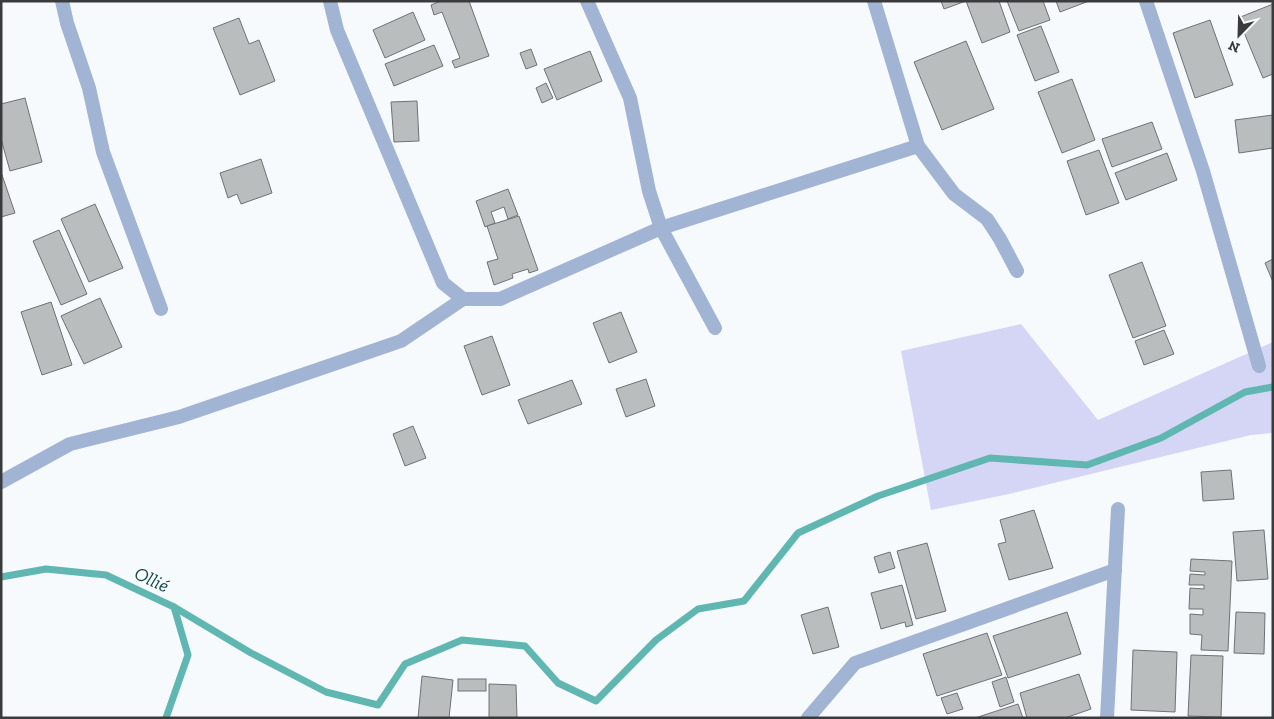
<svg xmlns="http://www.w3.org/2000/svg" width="1274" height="719" font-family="'Zilla Slab',serif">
<rect width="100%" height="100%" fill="#f7fafc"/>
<path fill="#d5d6f5" d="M1021 324 1098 420 1273 342V433L1251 435 1009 494 931 510 901 351Z"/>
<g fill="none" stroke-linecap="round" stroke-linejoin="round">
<g stroke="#60b7b2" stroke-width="7">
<path d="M1 577 46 569 106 575 174 607 188 655 166 718"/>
<path d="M174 607 251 653 326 692 378 705 405 664 462 640 525 646 558 683 596 701 656 640 698 609 744 601 798 533 878 496 990 458 1087 465 1161 438 1245 392 1273 387"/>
</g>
</g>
<g fill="#babdbe" stroke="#6e7273">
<path d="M441 1H469L489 56 455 68 452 61 460 58 442 12 434 15 431 5Z"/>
<path d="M941 1H999L1010 32 982 43 966 1 944 9Z"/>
<path d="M1007 1H1043L1050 20 1019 31Z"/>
<path d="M1056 1H1089L1060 12Z"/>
<path d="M1273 4V74L1263 78 1238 18Z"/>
<path d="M413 12 425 40 385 58 373 30Z"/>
<path d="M239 18 249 44 259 40 275 81 240 95 213 28Z"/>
<path d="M1210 20 1233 85 1195 98 1173 33Z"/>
<path d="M1041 26 1059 72 1035 81 1017 35Z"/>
<path d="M966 41 994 109 942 130 914 62Z"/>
<path d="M434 45 443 66 394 86 385 64Z"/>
<path d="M531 49 537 65 526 69 520 53Z"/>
<path d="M590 51 602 81 557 100 544 69Z"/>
<path d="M1072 79 1095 140 1062 153 1038 92Z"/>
<path d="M546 83 553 98 542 103 536 88Z"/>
<path d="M25 98 42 162 10 171 1 139V104Z"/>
<path d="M417 101 419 141 394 142 391 102Z"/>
<path d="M1273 115V148L1239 153 1235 120Z"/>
<path d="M1152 122 1162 149 1112 167 1102 139Z"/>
<path d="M1099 150 1119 203 1086 215 1067 161Z"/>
<path d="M1167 153 1177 180 1126 200 1115 173Z"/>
<path d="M261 159 272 193 241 204 237 194 228 198 220 173Z"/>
<path d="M1 172 15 213 1 217Z"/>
<path d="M508 189 518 215 508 219 504 207 491 212 495 223 485 227 476 201Z"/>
<path d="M95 204 123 268 89 282 61 219Z"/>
<path d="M519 216 538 270 529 273 528 269 512 274 513 278 494 285 487 262 498 259 487 226Z"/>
<path d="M59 230 87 294 61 305 33 241Z"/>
<path d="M1273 259V282L1265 263Z"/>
<path d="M1142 262 1166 326 1133 338 1109 275Z"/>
<path d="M100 298 122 347 84 364 61 316Z"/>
<path d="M51 302 72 365 42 375 21 312Z"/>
<path d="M621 312 637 352 609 363 593 323Z"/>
<path d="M1164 330 1174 354 1144 365 1135 341Z"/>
<path d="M492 336 510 385 482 395 464 346Z"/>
<path d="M646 379 655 406 626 417 616 389Z"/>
<path d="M572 380 582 404 528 424 518 400Z"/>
<path d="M413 426 426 458 405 466 393 434Z"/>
<path d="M1231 470 1234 499 1203 501 1201 472Z"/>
<path d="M1034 510 1053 568 1009 580 998 544 1006 542 1000 520Z"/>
<path d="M1264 530 1268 579 1237 581 1233 532Z"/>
<path d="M927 543 946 611 916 619 897 551Z"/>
<path d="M890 552 895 568 879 573 874 557Z"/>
<path d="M1191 559 1232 561 1228 651 1201 650 1202 635 1190 634V614L1203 615V609H1189L1190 588 1204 589V585H1189L1190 574 1205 575V572L1190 571Z"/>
<path d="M902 585 913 625 906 627 905 622 881 629 871 593Z"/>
<path d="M828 607 839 647 813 654 801 615Z"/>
<path d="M1067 612 1081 654 1008 678 993 636Z"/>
<path d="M1236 612 1265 613 1264 654 1234 653Z"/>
<path d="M987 633 1002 675 937 696 923 654Z"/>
<path d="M1133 650 1177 652 1175 712 1131 710Z"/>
<path d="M1191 655 1223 656 1221 717 1188 716Z"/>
<path d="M1079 674 1091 709 1065 718H1027L1020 693Z"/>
<path d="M422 676 453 680 449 718H418Z"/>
<path d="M1006 677 1014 702 1000 707 992 682Z"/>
<rect x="458" y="679" width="28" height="12"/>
<path d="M489 684 516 685 517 718H489Z"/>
<path d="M957 693 963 709 947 714 941 698Z"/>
<path d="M1018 704 1023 718H975Z"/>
</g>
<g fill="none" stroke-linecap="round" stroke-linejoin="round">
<g stroke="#a1b4d3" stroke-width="14">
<path d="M62 1 67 23 89 88 103 152 161 309"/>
<path d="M330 1 337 30 443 283 463 299H500L661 228 918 146"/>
<path d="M587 1 630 98 649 191 661 228 715 328"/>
<path d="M874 1 918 146 954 194 987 219 1000 239 1017 271"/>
<path d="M1146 1 1203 171 1259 366"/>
<path d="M1 482 70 444 179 417 401 341 463 299"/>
<path d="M808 718 855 663 1115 570"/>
<path d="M1107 718 1118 509"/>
</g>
</g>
<g text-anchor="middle" stroke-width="4" stroke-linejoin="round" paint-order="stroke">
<g font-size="19" font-style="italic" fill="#104946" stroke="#f7fafc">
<text transform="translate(152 579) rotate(25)" y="7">Ollié</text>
</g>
</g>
<rect width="1274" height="719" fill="none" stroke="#3a3b3c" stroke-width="5"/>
<g transform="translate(1239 35) rotate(203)" stroke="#f7fafc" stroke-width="4" paint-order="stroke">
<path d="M0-4L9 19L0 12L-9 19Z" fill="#3a3b3c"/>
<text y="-8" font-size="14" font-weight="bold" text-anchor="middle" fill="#3a3b3c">N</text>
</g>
</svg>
